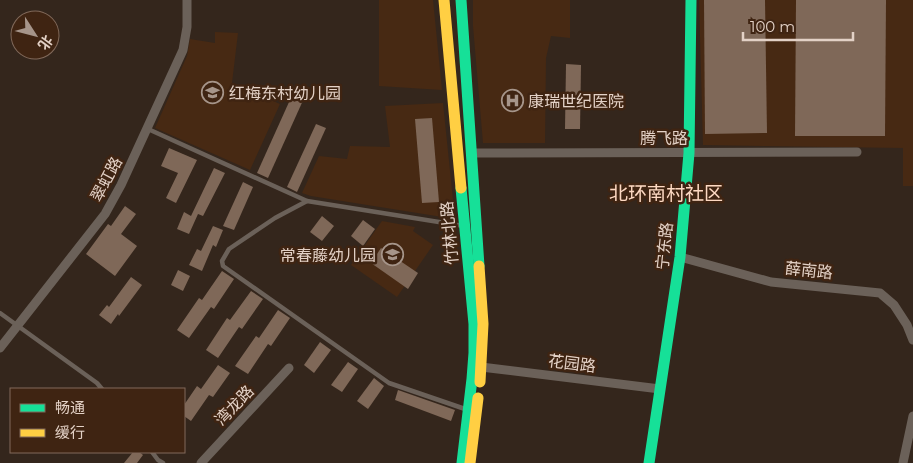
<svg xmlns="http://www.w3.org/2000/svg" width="913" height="463" font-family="Montserrat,'Noto Sans SC',sans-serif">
<rect width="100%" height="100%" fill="#34261c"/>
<g fill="#472913">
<path d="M379 0H433L442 90 379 86Z"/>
<path d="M473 0H570V38L551 36 546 58 545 143H483L473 26Z"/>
<path d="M699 0H913V186H903V148L703 145Z"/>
<path d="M215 32 238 33 232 83 280 104 250 170 155 128 187 56 190 39 215 43Z"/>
<path d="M443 103 455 219 311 196 302 193 319 156 347 159 350 146 390 147 385 106Z"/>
<path d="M382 221 415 227 413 231 433 245 397 297 351 265Z"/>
</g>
<g fill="#7f6858">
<path d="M704 0H765L767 133 705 134Z"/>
<path d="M796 0H886L885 136H795Z"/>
<path d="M566 64 581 65 580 129H565Z"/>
<path d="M294 91 305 96 268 178 257 173Z"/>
<path d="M432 118 439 202 422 203 415 119Z"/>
<path d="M316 124 326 128 297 192 287 187Z"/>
<path d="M169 148 197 160 176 203 166 198 178 173 161 166Z"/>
<path d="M214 168 225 173 203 216 198 214 189 234 177 229 184 212 191 216Z"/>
<path d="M243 182 253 187 234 230 223 226Z"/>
<path d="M125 206 136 214 121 234 137 246 115 276 86 254 108 224 111 226Z"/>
<path d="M322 216 334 226 322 241 310 232Z"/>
<path d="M363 220 375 229 363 246 351 236Z"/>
<path d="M213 226 223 230 216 247 213 245 202 271 189 265 197 249 201 251Z"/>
<path d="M381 248 418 273 408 289 371 263Z"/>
<path d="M178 270 190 276 183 291 171 285Z"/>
<path d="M222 271 234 279 214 309 211 307 189 338 177 330 199 298 202 300Z"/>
<path d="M131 277 142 285 119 316 118 314 111 324 99 315 107 305 109 307Z"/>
<path d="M251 291 263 299 242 329 239 327 218 358 206 350 227 318 230 320Z"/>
<path d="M278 310 290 318 271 346 268 344 248 374 235 366 256 336 259 338Z"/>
<path d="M320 342 331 350 314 373 304 365Z"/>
<path d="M348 362 358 369 342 392 331 385Z"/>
<path d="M218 365 230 373 213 397 209 395 191 421 184 416V405L197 386 201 389Z"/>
<path d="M374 378 384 386 368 409 357 401Z"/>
<path d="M398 390 455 410 451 421 395 400Z"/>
<path d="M133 452H139L143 455 137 463H124Z"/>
</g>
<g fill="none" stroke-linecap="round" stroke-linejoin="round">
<g stroke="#6b6159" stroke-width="4.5">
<path d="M148 129 307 201"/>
<path d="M464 226 307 201 275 218 229 249 222 261 223 266 389 383 468 410"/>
<path d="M0 313 97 383 102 389"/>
<path d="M152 452 158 460 163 463"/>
</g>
<g stroke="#6b6159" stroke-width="9">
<path d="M471 153 857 152"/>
<path d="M680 257 771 282 880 293 894 305 907 325 913 340"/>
<path d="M0 348 105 214 121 185 183 50 187 27V0"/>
<path d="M481 367 660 389"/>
<path d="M201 463 289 368"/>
<path d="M903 463 913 416"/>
</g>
<g stroke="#16e098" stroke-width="11">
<path d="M461 0 479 266"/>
<path d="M461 188 474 324V353L472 379 462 463"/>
<path d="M649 463 680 257 689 153 691 0"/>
</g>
<g stroke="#ffcf43" stroke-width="11">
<path d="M444 0 461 188"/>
<path d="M479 266 483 324 480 382"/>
<path d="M470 463 478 398"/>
</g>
</g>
<defs>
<symbol id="school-ring" viewBox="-11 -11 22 22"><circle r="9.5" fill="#3f2412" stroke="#a6958a" stroke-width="1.5"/><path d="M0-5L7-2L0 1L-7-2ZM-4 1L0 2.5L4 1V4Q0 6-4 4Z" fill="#a6958a"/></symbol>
<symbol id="hospital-ring" viewBox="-11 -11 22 22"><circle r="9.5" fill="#3f2412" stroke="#a6958a" stroke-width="1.5"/><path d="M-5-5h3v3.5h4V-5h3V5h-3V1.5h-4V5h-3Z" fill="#a6958a"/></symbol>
</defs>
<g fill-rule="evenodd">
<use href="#school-ring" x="200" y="80" width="25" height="25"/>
<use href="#hospital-ring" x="500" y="88" width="25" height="25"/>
<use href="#school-ring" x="380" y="242" width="25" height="25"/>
</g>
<g text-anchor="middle" stroke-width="5" stroke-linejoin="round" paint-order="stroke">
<g font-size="16" fill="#e3d1c6" stroke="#3f2412" text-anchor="start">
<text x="229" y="99">红梅东村幼儿园</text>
<text x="528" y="107">康瑞世纪医院</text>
<text x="376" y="261" text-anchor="end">常春藤幼儿园</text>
</g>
<g font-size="16" fill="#e3d1c6" stroke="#3f2412">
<text x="664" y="144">腾飞路</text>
<text transform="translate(106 179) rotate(-62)" y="6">翠虹路</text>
<text transform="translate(449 233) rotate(-95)" y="6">竹林北路</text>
<text transform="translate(664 246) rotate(-84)" y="6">宁东路</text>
<text transform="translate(809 270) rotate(6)" y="6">薛南路</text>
<text transform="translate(572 363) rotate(7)" y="6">花园路</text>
<text transform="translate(234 405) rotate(-46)" y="6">湾龙路</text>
</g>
<g font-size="19" fill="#fdd9c3" stroke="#3f2412">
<text x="666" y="200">北环南村社区</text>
</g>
</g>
<rect x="10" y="388" width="175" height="65" fill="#3f2412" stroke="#81695a"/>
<rect x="20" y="404" width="25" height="8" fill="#16e098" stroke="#81695a"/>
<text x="55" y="413" font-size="15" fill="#e3d1c6">畅通</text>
<rect x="20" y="429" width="25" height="8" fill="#ffcf43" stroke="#81695a"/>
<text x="55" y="438" font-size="15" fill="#e3d1c6">缓行</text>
<g transform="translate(35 35) rotate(126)"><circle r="24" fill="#3f2412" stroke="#81695a"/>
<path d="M0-4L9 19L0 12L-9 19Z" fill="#a6958a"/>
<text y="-8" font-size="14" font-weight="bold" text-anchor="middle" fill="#e3d1c6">北</text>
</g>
<path d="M743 32v8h110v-8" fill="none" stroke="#e3d1c6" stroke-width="2.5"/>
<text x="750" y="32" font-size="15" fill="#e3d1c6" stroke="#3f2412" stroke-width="4" paint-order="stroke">100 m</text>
</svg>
